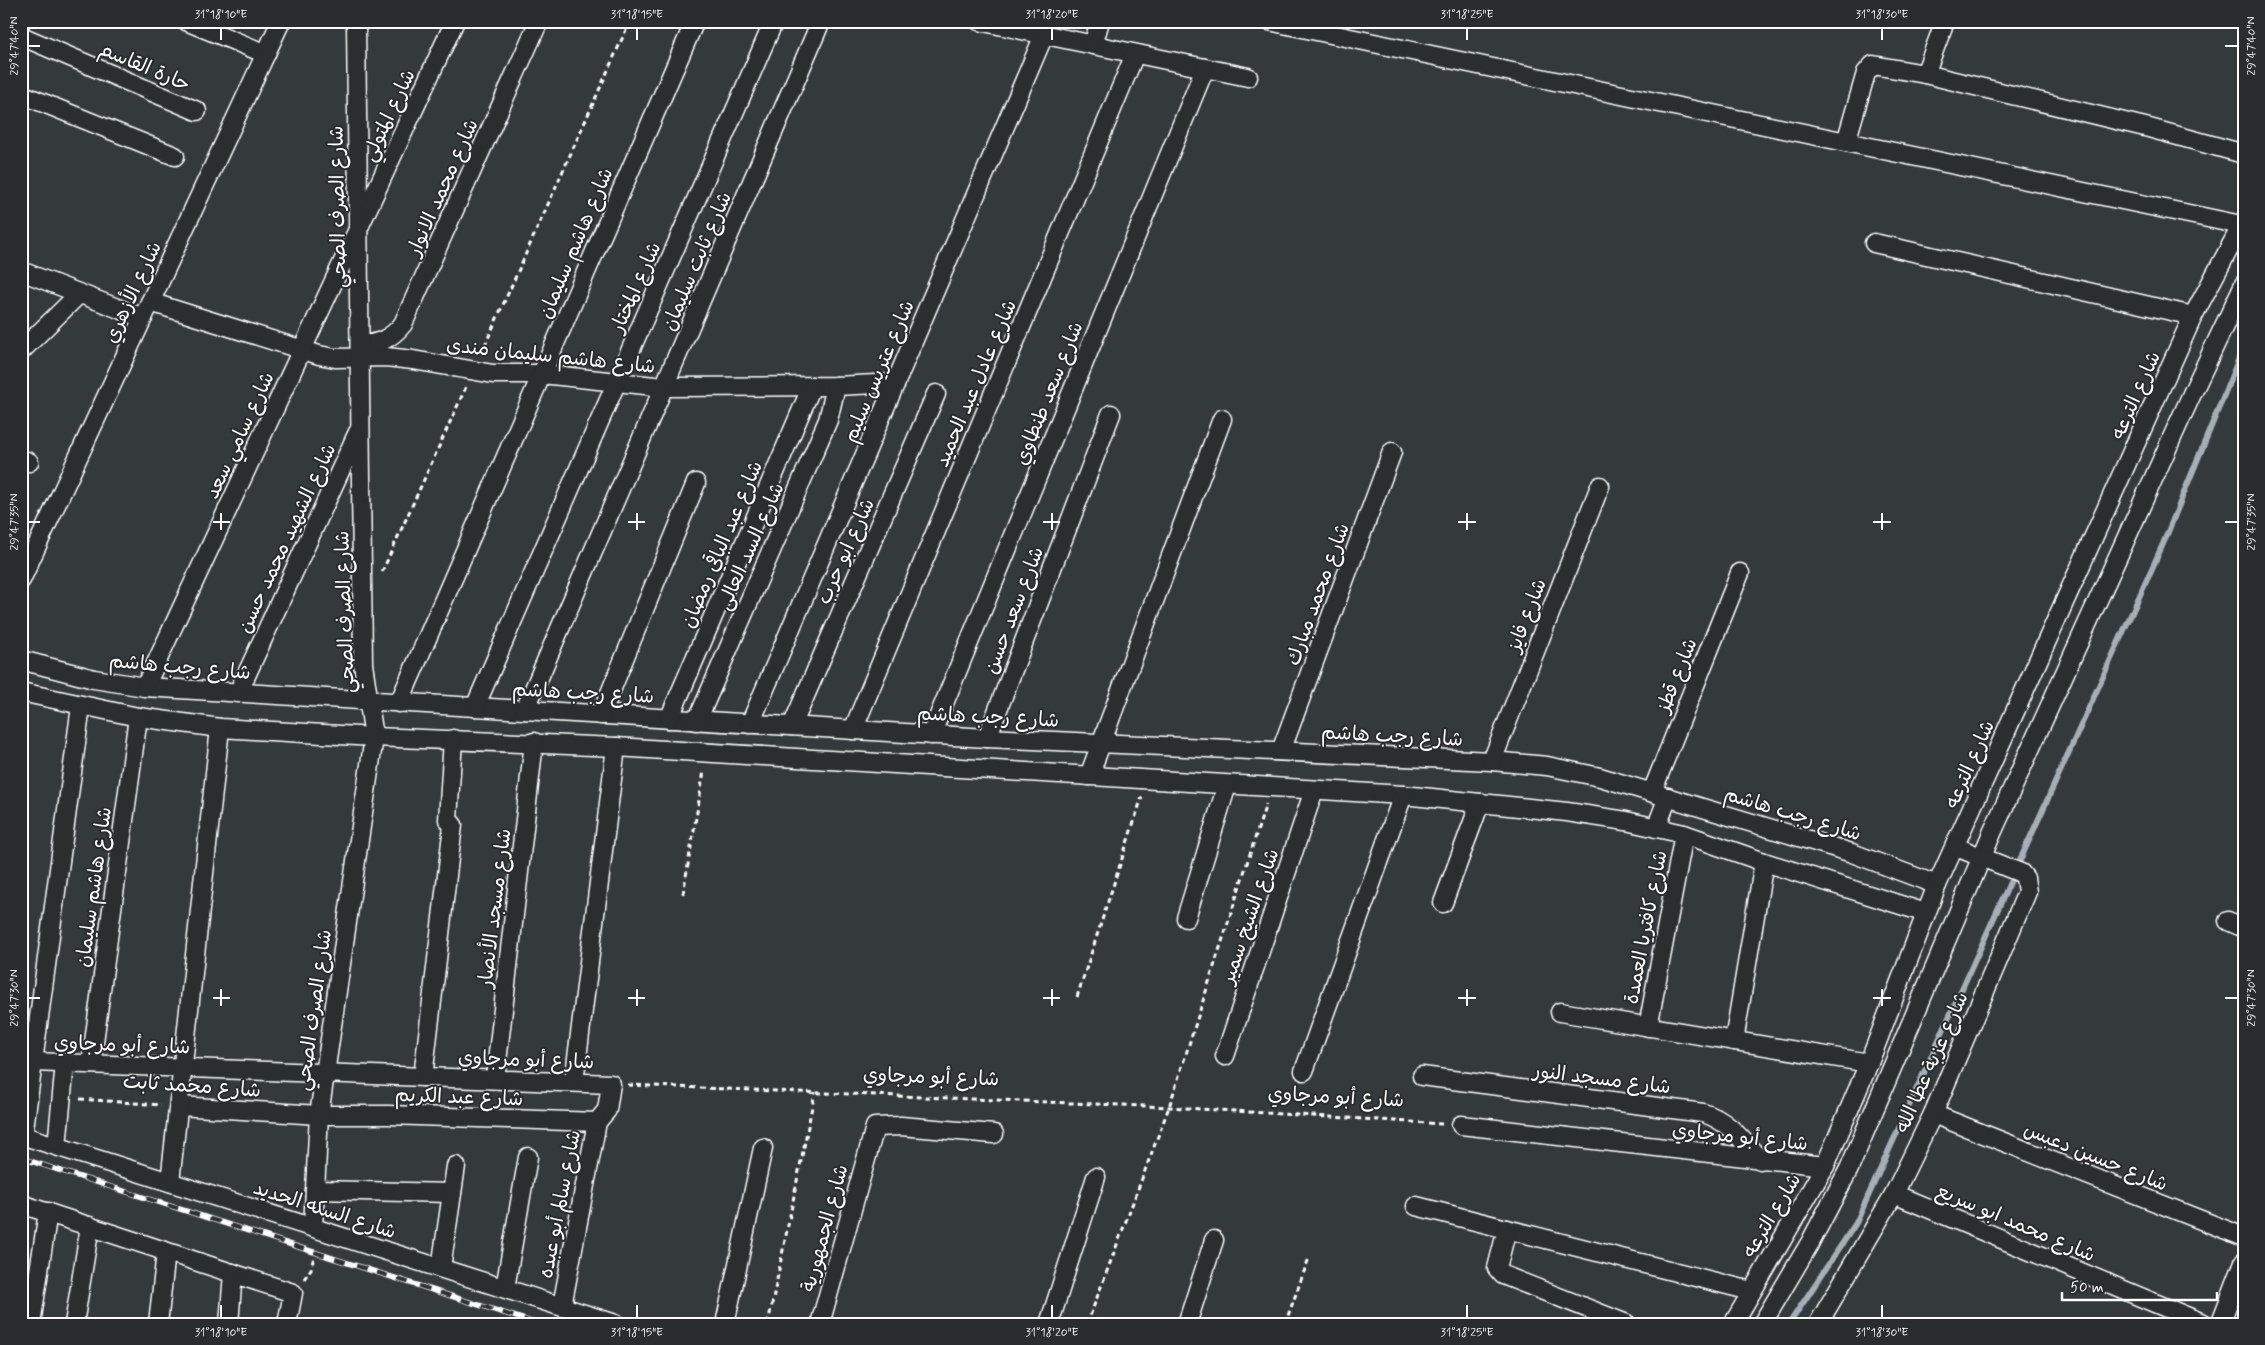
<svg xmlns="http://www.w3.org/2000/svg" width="2265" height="1345" font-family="Mynerve,'Playpen Sans Arabic',sans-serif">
<rect width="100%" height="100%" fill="#34393c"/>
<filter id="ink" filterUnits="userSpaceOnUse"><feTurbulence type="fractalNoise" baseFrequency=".02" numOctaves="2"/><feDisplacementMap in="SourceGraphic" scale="10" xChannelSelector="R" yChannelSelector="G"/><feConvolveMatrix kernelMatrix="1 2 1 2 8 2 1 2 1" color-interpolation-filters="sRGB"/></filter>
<g filter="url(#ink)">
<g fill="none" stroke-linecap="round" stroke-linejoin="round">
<path stroke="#a5afb7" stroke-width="6" d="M1789 1324 1856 1223 2163 544 2244 346"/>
<defs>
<g id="street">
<path d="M186 21 266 54"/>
<path d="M979 21 1248 77"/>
<path d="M1269 21 2241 225"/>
<path d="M21 22V21"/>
<path d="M21 36 197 111"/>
<path d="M1093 45 1100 21"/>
<path d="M1925 74 1945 21"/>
<path d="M21 94 175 156"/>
<path d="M1846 142 1866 73 1873 65 1925 74 2149 128 2244 154"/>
<path d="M1874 243 2193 316"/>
<path d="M21 271 143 318"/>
<path d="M150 302 319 355 335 358 386 357 413 360 493 374H542L664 387 836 386 896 383"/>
<path d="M360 346C379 343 390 340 403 324L539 21"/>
<path d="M21 351 79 294"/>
<path d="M21 459 29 462"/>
<path d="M21 580 281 21"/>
<path d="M21 660 94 679 145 687 987 738 1492 761 1547 766 1600 777 1852 853 1937 885"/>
<path d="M145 687 455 21"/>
<path d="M21 692 138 717 220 728 374 737 616 747 1403 795 1567 812 1626 821 1684 834 1764 862 1926 913"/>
<path d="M238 693 358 432"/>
<path d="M399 703 695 21"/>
<path d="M475 707 774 21"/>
<path d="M525 710 821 21"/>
<path d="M601 715 696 483"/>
<path d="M669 719 812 386"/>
<path d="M697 721 828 420 836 386"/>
<path d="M750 724 1044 35"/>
<path d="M792 726 936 394"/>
<path d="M853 730 1135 54"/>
<path d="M931 735 1205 68"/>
<path d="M987 738 1111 414"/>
<path d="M1281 751 1392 452"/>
<path d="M1492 761 1600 486"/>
<path d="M1089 776 1222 419"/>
<path d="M1652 792 1740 573"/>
<path d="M1656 828 1668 797"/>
<path d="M1443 903 1480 803"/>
<path d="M1186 918 1227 785"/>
<path d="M2228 921 2244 928"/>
<path d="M1560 1012 1869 1063"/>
<path d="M1648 1027 1684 834"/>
<path d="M1734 1041 1764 862"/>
<path d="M1225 1056 1314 790"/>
<path d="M33 1062 611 1084 607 1110 597 1122 562 1306"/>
<path d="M91 1064 138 717"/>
<path d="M1304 1071 1403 795"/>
<path d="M1422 1076 1703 1113C1728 1120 1743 1141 1760 1160"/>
<path d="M423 1077 453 825 448 820 453 739"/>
<path d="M495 1079 534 742"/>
<path d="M574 1082 616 747"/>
<path d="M179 1106 319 1115H388L597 1122"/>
<path d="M1933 1114 2244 1237"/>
<path d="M1461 1125 1825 1166"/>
<path d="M21 1135 616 1324"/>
<path d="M23 1136 81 706"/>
<path d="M57 1146 65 1063"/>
<path d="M170 1182 220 728"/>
<path d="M315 1190 452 1193"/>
<path d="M1894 1194 2205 1324"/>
<path d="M21 1204 293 1293 287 1324"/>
<path d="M1416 1206 1751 1291"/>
<path d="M313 1227 319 1115 374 737 363 664 356 21"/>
<path d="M1507 1229 1497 1268 1503 1275 1627 1324"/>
<path d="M441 1268 456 1166"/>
<path d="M505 1288 528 1157"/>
<path d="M31 1324 48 1212"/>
<path d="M74 1324 90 1226"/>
<path d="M158 1324 166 1252"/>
<path d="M229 1324 233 1273"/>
<path d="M725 1324 763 1148"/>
<path d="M820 1324 875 1127 901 1126 994 1134"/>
<path d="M1049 1324 1096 1177"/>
<path d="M1187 1324 1214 1240"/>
<path d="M1733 1324 1825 1166 1869 1063 1937 885 2193 316 2244 221"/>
<path d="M1762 1324 1811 1241 1849 1169 1992 833 2196 385 2244 284"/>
<path d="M1818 1324 1894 1194 1933 1114 2027 892 2025 878 2021 873 1956 847"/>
<path d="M2220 1324 2244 1262"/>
</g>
</defs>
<use href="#street" stroke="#fff" stroke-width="21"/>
<g stroke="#fff" stroke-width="3" stroke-dasharray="5 4" stroke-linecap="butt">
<path d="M481 354 630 21"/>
<path d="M382 572 466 387"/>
<path d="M683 894 704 771"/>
<path d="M1077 997 1142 797"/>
<path d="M628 1085 1169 1107 1443 1124"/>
<path d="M80 1099 161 1105"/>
<path d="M304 1279 311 1269 316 1248"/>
<path d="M768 1324 815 1092"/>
<path d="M1087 1324 1169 1107 1266 804"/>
<path d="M1149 1324V1323"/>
<path d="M1285 1324 1309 1258"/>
</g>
<use href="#street" stroke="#2a2d2e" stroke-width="18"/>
<defs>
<path id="rail" d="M21 1158 538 1324"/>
</defs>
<use href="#rail" stroke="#fff" stroke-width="5.5"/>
<use href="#rail" stroke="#2a2d2e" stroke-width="4" stroke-dasharray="11" stroke-linecap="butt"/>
</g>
</g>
<path fill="none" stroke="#fff" stroke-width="2" d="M221 28V40M637 28V40M1052 28V40M1467 28V40M1882 28V40M28 46H40M2225 46H2238M221 513V530M637 513V530M1052 513V530M1467 513V530M1882 513V530M28 522H40M213 522H230M628 522H645M1043 522H1060M1458 522H1476M1873 522H1891M2225 522H2238M221 989V1006M637 989V1006M1052 989V1006M1467 989V1006M1882 989V1006M28 998H40M213 998H230M628 998H645M1043 998H1060M1458 998H1476M1873 998H1891M2225 998H2238M221 1305V1318M637 1305V1318M1052 1305V1318M1467 1305V1318M1882 1305V1318"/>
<g text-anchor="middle" stroke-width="4" stroke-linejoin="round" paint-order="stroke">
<g font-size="20" fill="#fff" stroke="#2a2d2e">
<text transform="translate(145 66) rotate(23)" y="7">حارة القاسم</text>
<text transform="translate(388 115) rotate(-65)" y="7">شارع المتولي</text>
<text transform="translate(442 187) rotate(-66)" y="7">شارع محمد الانوار</text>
<text transform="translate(337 207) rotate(-91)" y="7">شارع الصرف الصحي</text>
<text transform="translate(575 243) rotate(-67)" y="7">شارع هاشم سليمان</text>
<text transform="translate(696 261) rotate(-67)" y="7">شارع ثابت سليمان</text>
<text transform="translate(635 287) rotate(-66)" y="7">شارع المختار</text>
<text transform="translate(132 292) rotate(-65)" y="7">شارع الأزهري</text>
<text transform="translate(551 355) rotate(6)" y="7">شارع هاشم سليمان مندى</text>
<text transform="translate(878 371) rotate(-67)" y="7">شارع عتريس سليم</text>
<text transform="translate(975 383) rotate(-67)" y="7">شارع عادل عبد الحميد</text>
<text transform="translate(1048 393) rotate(-68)" y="7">شارع سعد طنطاوي</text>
<text transform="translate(2135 395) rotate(-66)" y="7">شارع الترعه</text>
<text transform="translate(239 435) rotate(-65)" y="7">شارع سامي سعد</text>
<text transform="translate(286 538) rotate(-65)" y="7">شارع الشهيد محمد حسن</text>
<text transform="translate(721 544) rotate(-67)" y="7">شارع عبد الباقي رمضان</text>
<text transform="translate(750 546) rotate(-66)" y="7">شارع السد العالى</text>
<text transform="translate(845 551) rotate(-66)" y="7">شارع ابو حرب</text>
<text transform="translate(1317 594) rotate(-70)" y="7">شارع محمد مبارك</text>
<text transform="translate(1013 610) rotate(-69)" y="7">شارع سعد حسن</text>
<text transform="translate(344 612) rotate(-92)" y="7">شارع الصرف الصحي</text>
<text transform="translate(1526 615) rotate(-69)" y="7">شارع فايز</text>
<text transform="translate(180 666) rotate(5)" y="7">شارع رجب هاشم</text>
<text transform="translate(1676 675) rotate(-68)" y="7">شارع قطز</text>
<text transform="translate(583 692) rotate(3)" y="7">شارع رجب هاشم</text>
<text transform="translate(988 716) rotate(3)" y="7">شارع رجب هاشم</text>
<text transform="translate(1392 735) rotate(3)" y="7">شارع رجب هاشم</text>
<text transform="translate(1969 764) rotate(-66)" y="7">شارع الترعه</text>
<text transform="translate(1793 813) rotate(17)" y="7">شارع رجب هاشم</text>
<text transform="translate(93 887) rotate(-82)" y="7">شارع هاشم سليمان</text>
<text transform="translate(494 908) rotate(-83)" y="7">شارع مسجد الأنصار</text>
<text transform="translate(1249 916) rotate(-71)" y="7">شارع الشيخ سمير</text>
<text transform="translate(1645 927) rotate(-79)" y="7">شارع كافتريا العمدة</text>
<text transform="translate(313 1010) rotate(-82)" y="7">شارع الصرف الصحي</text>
<text transform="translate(122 1044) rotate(2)" y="7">شارع أبو مرجاوي</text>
<text transform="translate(526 1059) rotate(2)" y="7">شارع أبو مرجاوي</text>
<text transform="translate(1931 1062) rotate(-66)" y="7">شارع عزبة عطا الله</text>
<text transform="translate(931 1076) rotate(2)" y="7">شارع أبو مرجاوي</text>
<text transform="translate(1602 1078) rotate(7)" y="7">شارع مسجد النور</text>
<text transform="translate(192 1085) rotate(4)" y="7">شارع محمد ثابت</text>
<text transform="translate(459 1096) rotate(2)" y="7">شارع عبد الكريم</text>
<text transform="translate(1336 1096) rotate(3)" y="7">شارع أبو مرجاوي</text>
<text transform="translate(1740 1136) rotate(6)" y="7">شارع أبو مرجاوي</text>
<text transform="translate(2096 1156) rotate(22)" y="7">شارع حسين دعبس</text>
<text transform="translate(559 1204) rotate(-79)" y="7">شارع سالم أبو عبده</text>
<text transform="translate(325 1209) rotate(18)" y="7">شارع السكه الحديد</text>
<text transform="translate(1771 1215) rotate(-59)" y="7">شارع الترعه</text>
<text transform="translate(2016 1222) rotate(23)" y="7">شارع محمد ابو سريع</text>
<text transform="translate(824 1228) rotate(-75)" y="7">شارع الجمهورية</text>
</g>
</g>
<rect width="2265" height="1345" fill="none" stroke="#2a2d2e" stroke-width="55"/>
<path d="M2062 1292v8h155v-8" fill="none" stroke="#ffffff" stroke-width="2.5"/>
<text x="2070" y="1292" font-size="15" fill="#ffffff" stroke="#2a2d2e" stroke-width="4" paint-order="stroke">50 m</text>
<rect x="28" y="28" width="2210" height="1290" fill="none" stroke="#fff" stroke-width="2"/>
<g font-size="12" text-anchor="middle" fill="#fff">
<text x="221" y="18">31°18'10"E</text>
<text x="637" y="18">31°18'15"E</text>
<text x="1052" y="18">31°18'20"E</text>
<text x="1467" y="18">31°18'25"E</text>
<text x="1882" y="18">31°18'30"E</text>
<text transform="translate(14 46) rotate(-90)" y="4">29°47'40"N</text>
<text transform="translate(2251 46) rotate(-90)" y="4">29°47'40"N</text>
<text transform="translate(14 522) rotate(-90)" y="4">29°47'35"N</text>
<text transform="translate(2251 522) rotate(-90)" y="4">29°47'35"N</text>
<text transform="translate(14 998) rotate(-90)" y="4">29°47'30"N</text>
<text transform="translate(2251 998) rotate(-90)" y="4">29°47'30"N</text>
<text x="221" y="1336">31°18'10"E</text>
<text x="637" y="1336">31°18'15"E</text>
<text x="1052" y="1336">31°18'20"E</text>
<text x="1467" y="1336">31°18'25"E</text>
<text x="1882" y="1336">31°18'30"E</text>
</g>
</svg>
